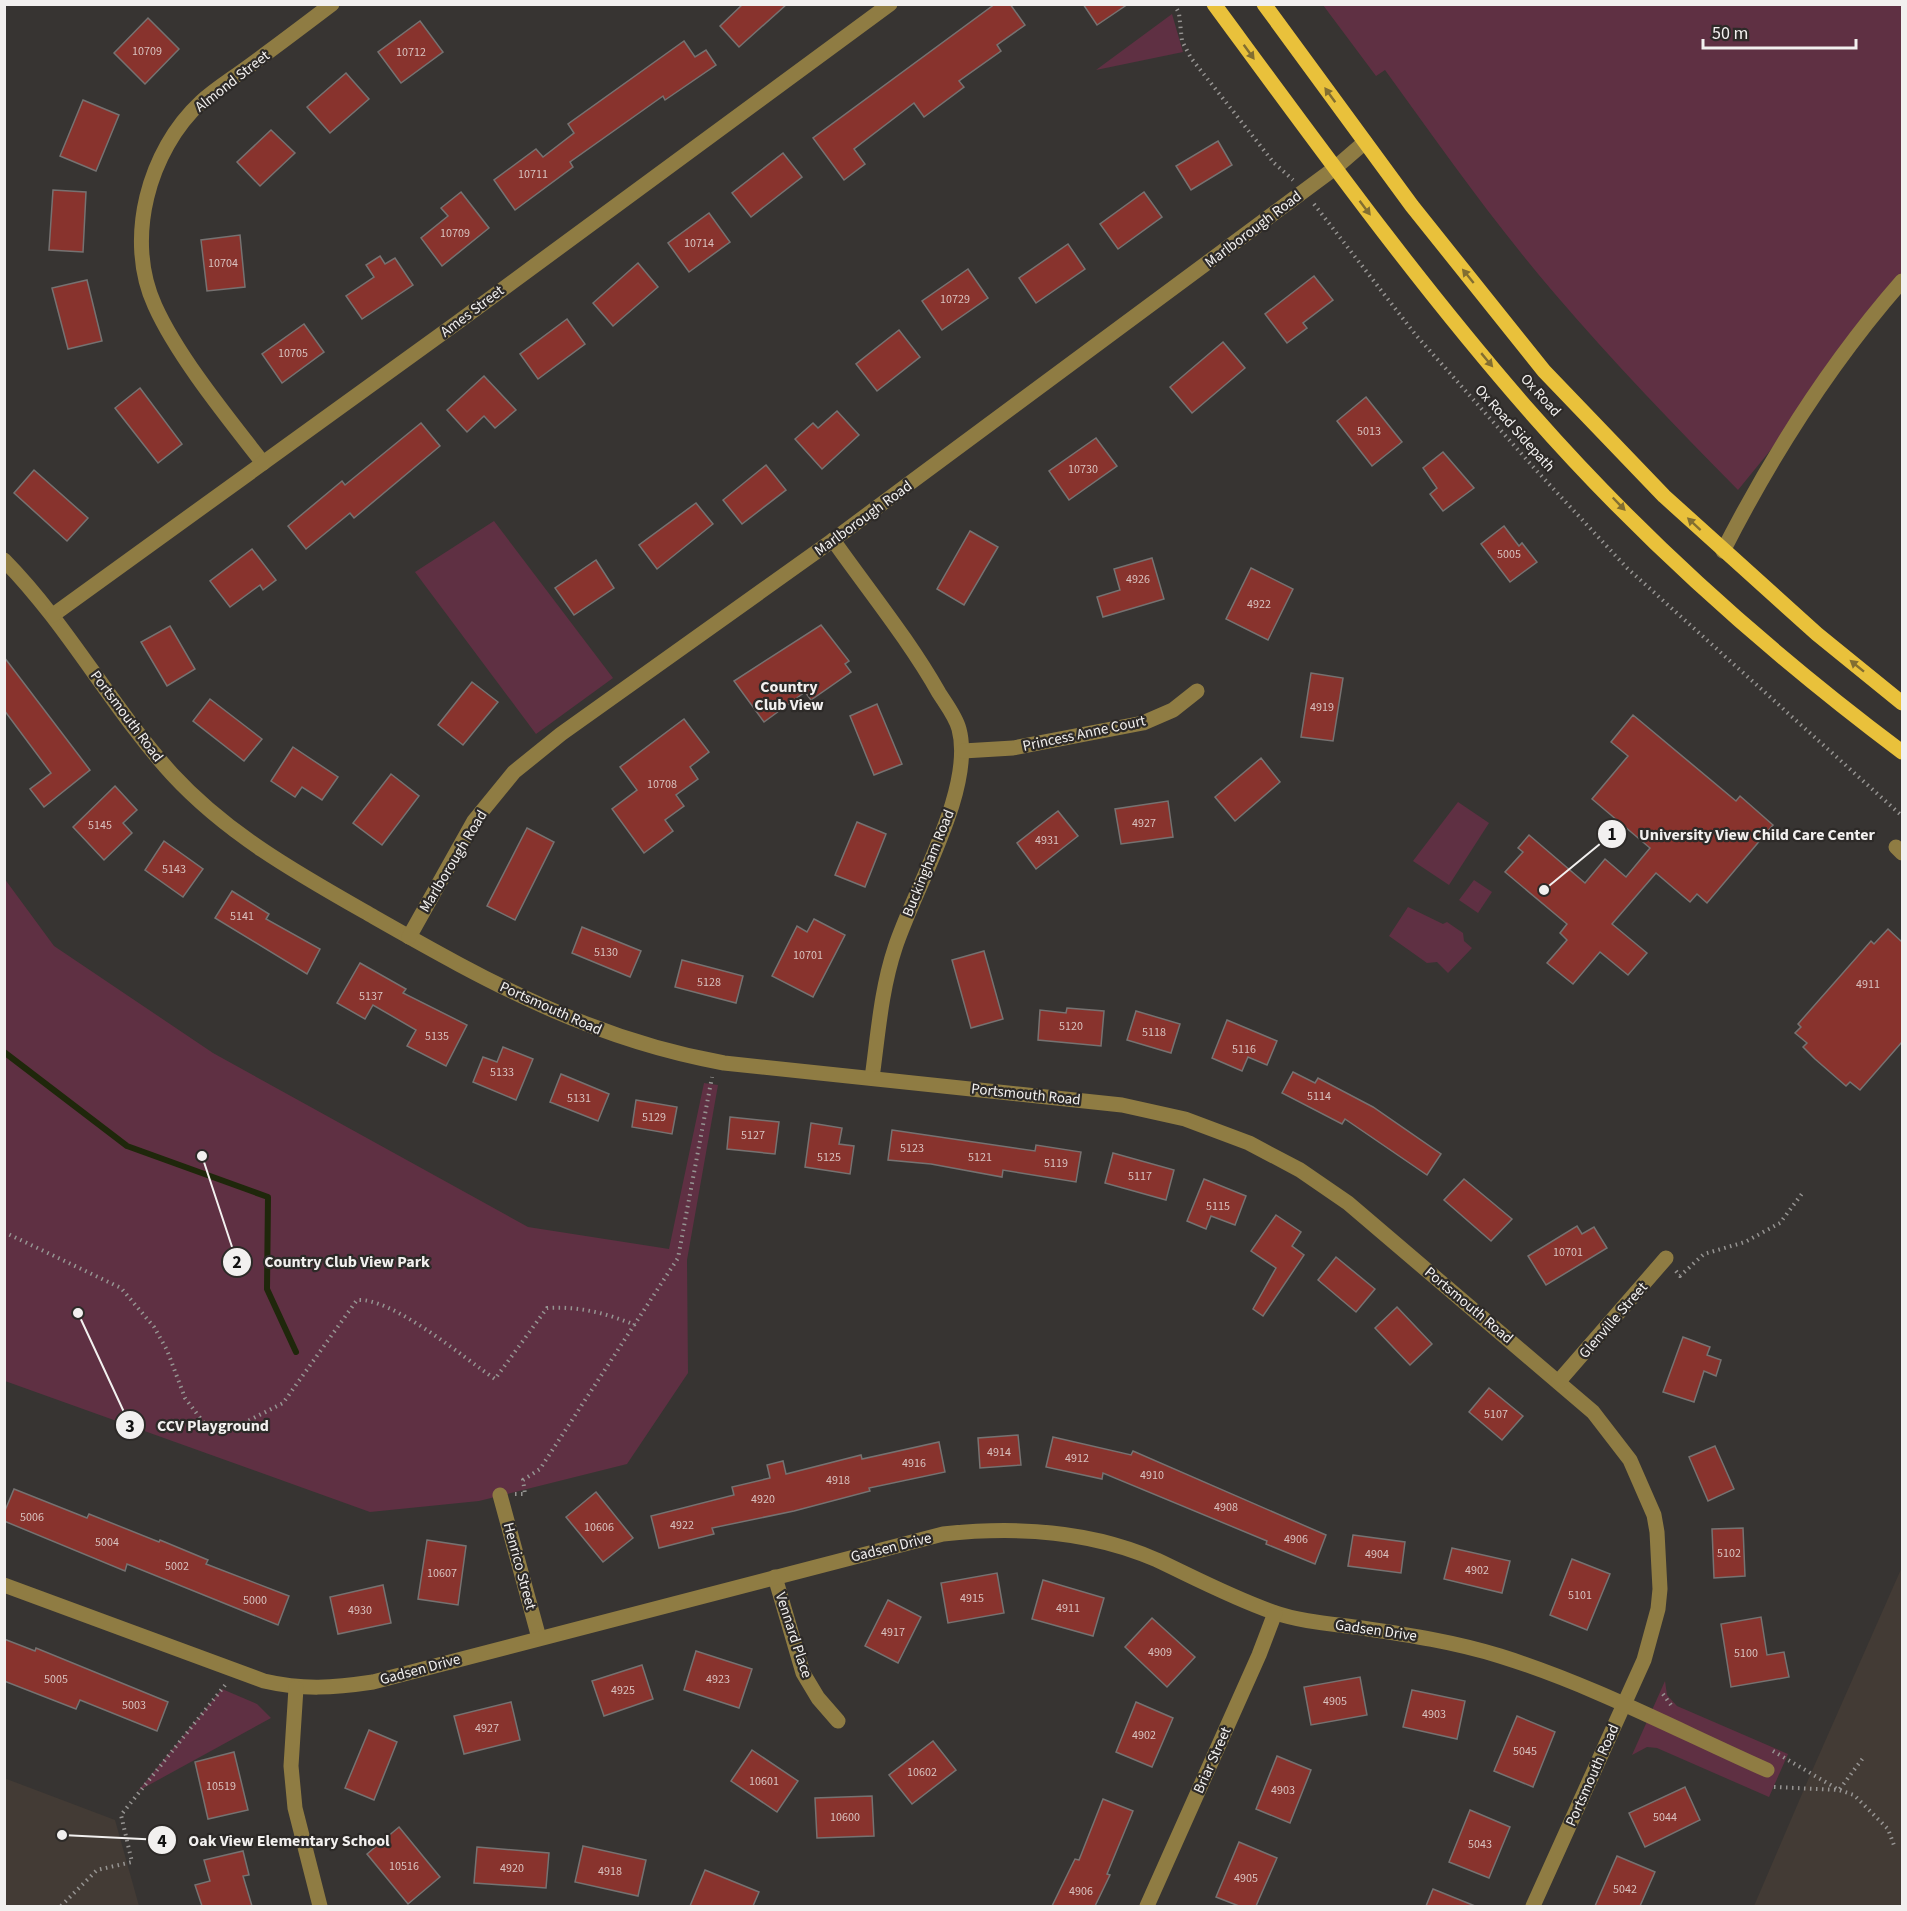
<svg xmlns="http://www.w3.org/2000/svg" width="1907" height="1911" font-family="'Source Sans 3',sans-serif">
<rect width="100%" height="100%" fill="#373432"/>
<g fill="#433b35">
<path d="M1902 1567V1906H1754L1808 1780Z"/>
<path d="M4 1778 115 1820 139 1906H5Z"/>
</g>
<g fill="#5f3043">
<path d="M1323 5H1902V289L1738 490C1675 426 1613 362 1555 294 1494 223 1440 146 1385 70L1376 76Z"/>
<path d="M1172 14 1183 52 1096 70Z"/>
<path d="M494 521 613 678 536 734 415 572Z"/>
<path d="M1458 802 1489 823 1449 885 1413 861Z"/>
<path d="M4 878 54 946 213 1053 528 1227 669 1249 704 1083 718 1085 687 1260 688 1373 627 1464 479 1501 370 1512 5 1381Z"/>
<path d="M1474 880 1492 892 1478 913 1459 900Z"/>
<path d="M1408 907 1443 924 1447 922 1463 933 1464 941 1472 948 1448 973 1437 962 1427 963 1389 936Z"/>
<path d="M1665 1681 1667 1695 1677 1706 1788 1754 1769 1797 1657 1748 1647 1747 1632 1755Z"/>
<path d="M222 1689 257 1704 271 1718 138 1791Z"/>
</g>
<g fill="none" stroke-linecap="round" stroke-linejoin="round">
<path stroke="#1f270b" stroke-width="6" d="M4 1052 127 1146 268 1197 267 1289 296 1352"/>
</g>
<g fill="#88332d" stroke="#767271" stroke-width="1.5">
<path d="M743 4H787L739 47 720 26Z"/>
<path d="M995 4H1010L1025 25 997 45 1001 51 959 81 964 87 924 117 914 103 854 149 865 164 844 180 813 138Z"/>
<path d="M1083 4H1128L1097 25Z"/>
<path d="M148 18 179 49 145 84 114 53Z"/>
<path d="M420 21 443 52 401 83 378 52Z"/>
<path d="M684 41 695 57 706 50 716 65 665 100 663 96 570 162 573 167 515 210 494 180 536 149 543 157 574 133 568 124Z"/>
<path d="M346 73 369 99 330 133 307 107Z"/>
<path d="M83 100 119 115 96 171 60 156Z"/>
<path d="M271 130 295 153 260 186 237 162Z"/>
<path d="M1218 141 1232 165 1191 190 1176 166Z"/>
<path d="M783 153 802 177 751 217 732 193Z"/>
<path d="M53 190 86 192 83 252 49 250Z"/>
<path d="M461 192 489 228 442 266 421 238 448 216 441 208Z"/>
<path d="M1144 192 1162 217 1118 249 1100 224Z"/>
<path d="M709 213 730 242 689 272 668 243Z"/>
<path d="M240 235 245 287 207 291 201 240Z"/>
<path d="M1068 244 1085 269 1036 303 1019 278Z"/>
<path d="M380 256 385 264 395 258 413 285 362 319 346 296 374 277 366 265Z"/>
<path d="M638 263 658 287 613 326 593 303Z"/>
<path d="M968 269 988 298 942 330 922 301Z"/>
<path d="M1314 276 1333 300 1303 323 1307 328 1287 343 1265 314Z"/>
<path d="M87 280 102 341 68 349 52 288Z"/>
<path d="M567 319 585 344 538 379 520 354Z"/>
<path d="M304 324 324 352 282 383 262 354Z"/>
<path d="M899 330 920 357 877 391 856 364Z"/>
<path d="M1223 342 1245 368 1192 413 1170 387Z"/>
<path d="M484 376 516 410 495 428 484 416 467 432 447 410Z"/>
<path d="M140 388 182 444 158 463 115 408Z"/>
<path d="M1366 397 1402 442 1372 466 1337 421Z"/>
<path d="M837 411 859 435 822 469 795 439 813 423 818 428Z"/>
<path d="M421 423 440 446 354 518 350 513 306 549 288 526 342 481 345 485Z"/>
<path d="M1096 438 1117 466 1069 500 1049 471Z"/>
<path d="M1443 452 1474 488 1443 511 1430 494 1437 488 1423 468Z"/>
<path d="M766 465 786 490 742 524 723 500Z"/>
<path d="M34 470 88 518 67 541 14 493Z"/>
<path d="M696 503 713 524 657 569 639 545Z"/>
<path d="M1504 526 1519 546 1522 543 1537 562 1510 582 1481 544Z"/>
<path d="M970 531 998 547 964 605 937 589Z"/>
<path d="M252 549 276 580 263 590 260 585 230 607 210 581Z"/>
<path d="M1152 558 1164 599 1103 617 1097 597 1120 590 1114 569Z"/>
<path d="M596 560 614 588 574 615 555 588Z"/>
<path d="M1251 568 1293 589 1268 640 1226 619Z"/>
<path d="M821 625 849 661 845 664 851 672 811 700 805 692 764 722 734 681Z"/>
<path d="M170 626 195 669 167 686 141 642Z"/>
<path d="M4 657 90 770 44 807 30 789 51 773 4 710Z"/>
<path d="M1311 673 1343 678 1333 741 1301 737Z"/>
<path d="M472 682 498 702 463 745 438 725Z"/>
<path d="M210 699 262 739 244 761 193 721Z"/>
<path d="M877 704 902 764 874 775 850 716Z"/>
<path d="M1633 715 1736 801 1740 796 1773 825 1707 903 1697 894 1690 902 1656 873 1612 924 1647 953 1628 975 1600 952 1573 984 1547 963 1567 940 1560 933 1567 924 1505 872 1523 852 1518 848 1529 835 1585 883 1605 859 1626 877 1650 848 1592 799 1628 756 1611 742Z"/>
<path d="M684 719 709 752 690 767 698 779 676 795 684 806 665 820 673 831 644 853 612 809 637 790 620 767Z"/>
<path d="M293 747 338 777 322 800 302 787 295 797 271 781Z"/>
<path d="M1261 758 1280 782 1235 821 1215 797Z"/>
<path d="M391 774 419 796 382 845 353 823Z"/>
<path d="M115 786 137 810 123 823 132 833 104 860 73 827Z"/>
<path d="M1168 801 1173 837 1121 844 1115 809Z"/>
<path d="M1058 811 1078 836 1036 869 1017 843Z"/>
<path d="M857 822 886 834 865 887 835 875Z"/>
<path d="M527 828 554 842 515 920 487 906Z"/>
<path d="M164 841 203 869 183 897 145 870Z"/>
<path d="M232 891 269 914 266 919 320 949 307 974 215 918Z"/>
<path d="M814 919 845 935 813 997 772 976 797 926 807 932Z"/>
<path d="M582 927 641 951 630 977 572 953Z"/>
<path d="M1888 929 1902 942V1042L1860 1090 1850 1082 1846 1086 1815 1059 1803 1047 1807 1043 1795 1033 1801 1027 1798 1024 1871 941 1874 944Z"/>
<path d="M984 951 1003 1019 971 1028 952 960Z"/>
<path d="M682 960 743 976 736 1003 675 987Z"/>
<path d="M360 963 406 989 403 993 467 1025 446 1066 407 1046 416 1030 373 1005 365 1019 337 1003Z"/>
<path d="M1067 1008 1104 1011 1101 1046 1038 1040 1040 1010 1066 1013Z"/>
<path d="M1136 1011 1180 1024 1171 1053 1127 1040Z"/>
<path d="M1227 1020 1277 1041 1267 1065 1248 1057 1242 1071 1212 1058Z"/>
<path d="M503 1047 533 1059 516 1100 473 1082 483 1057 497 1062Z"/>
<path d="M1293 1072 1315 1083 1318 1078 1373 1107 1441 1154 1427 1175 1345 1119 1342 1124 1282 1093Z"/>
<path d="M561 1074 609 1094 598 1121 550 1102Z"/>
<path d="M636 1100 677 1107 672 1134 632 1127Z"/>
<path d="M730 1117 779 1122 775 1154 727 1149Z"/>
<path d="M811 1123 842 1128 839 1144 854 1146 850 1174 805 1167Z"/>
<path d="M892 1130 1035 1151 1036 1145 1081 1152 1076 1182 1003 1170 1002 1177 931 1164 888 1160Z"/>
<path d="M1113 1153 1174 1170 1166 1200 1105 1183Z"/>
<path d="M1204 1179 1246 1196 1235 1225 1211 1216 1206 1229 1187 1221Z"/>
<path d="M1464 1179 1512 1219 1491 1241 1444 1200Z"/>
<path d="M1276 1215 1301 1232 1292 1246 1304 1255 1263 1316 1253 1309 1276 1268 1251 1251Z"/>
<path d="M1577 1226 1582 1234 1594 1227 1607 1248 1546 1285 1528 1256Z"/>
<path d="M1336 1257 1375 1289 1356 1312 1318 1280Z"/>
<path d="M1397 1307 1432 1344 1410 1365 1375 1328Z"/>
<path d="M1683 1337 1710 1347 1707 1355 1721 1360 1716 1376 1704 1371 1694 1402 1663 1392Z"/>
<path d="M1489 1388 1523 1416 1502 1440 1469 1412Z"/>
<path d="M1018 1435 1021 1465 980 1468 978 1438Z"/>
<path d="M1053 1437 1131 1455 1133 1451 1326 1535 1315 1564 1266 1544 1267 1541 1103 1473 1102 1479 1046 1467Z"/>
<path d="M939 1442 945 1472 869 1488 870 1491 794 1511 712 1528 714 1534 659 1548 651 1516 734 1495 732 1487 770 1478 767 1465 783 1461 786 1474 861 1455 862 1459Z"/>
<path d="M1715 1446 1734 1489 1708 1501 1689 1457Z"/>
<path d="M14 1489 87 1518 89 1514 159 1542 160 1540 208 1560 206 1564 289 1596 278 1625 127 1564 125 1571 4 1521V1513Z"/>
<path d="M596 1492 633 1538 603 1562 566 1517Z"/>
<path d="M1743 1528 1745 1576 1714 1578 1712 1529Z"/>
<path d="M1353 1535 1405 1542 1401 1573 1348 1566Z"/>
<path d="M427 1540 466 1546 458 1605 418 1599Z"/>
<path d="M1452 1548 1510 1561 1502 1593 1444 1579Z"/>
<path d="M1572 1559 1610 1574 1587 1630 1550 1615Z"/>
<path d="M997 1573 1004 1613 948 1623 941 1583Z"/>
<path d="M1043 1580 1104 1598 1093 1636 1032 1619Z"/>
<path d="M383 1585 391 1623 338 1634 330 1597Z"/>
<path d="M888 1600 921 1617 898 1663 865 1646Z"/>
<path d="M1761 1617 1767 1655 1784 1652 1789 1677 1731 1687 1721 1624Z"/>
<path d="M1152 1618 1195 1657 1167 1687 1125 1647Z"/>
<path d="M4 1639 35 1651 36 1648 168 1702 157 1731 80 1700 76 1709 4 1681Z"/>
<path d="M696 1651 752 1669 739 1708 684 1690Z"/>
<path d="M642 1665 653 1699 604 1716 592 1681Z"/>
<path d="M1360 1677 1367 1715 1311 1725 1304 1687Z"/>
<path d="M1412 1690 1465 1701 1457 1739 1403 1727Z"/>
<path d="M511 1702 520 1740 464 1754 454 1716Z"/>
<path d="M1136 1702 1173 1718 1152 1767 1116 1752Z"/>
<path d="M1517 1716 1555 1732 1533 1787 1494 1771Z"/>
<path d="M369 1730 397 1742 374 1800 345 1788Z"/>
<path d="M933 1741 956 1770 912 1804 889 1775Z"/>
<path d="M752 1750 798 1781 777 1812 731 1781Z"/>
<path d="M234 1752 248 1810 208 1819 195 1762Z"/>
<path d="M1277 1756 1311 1770 1290 1823 1256 1809Z"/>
<path d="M1685 1787 1700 1820 1645 1847 1629 1813Z"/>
<path d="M872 1796 874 1836 817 1838 815 1798Z"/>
<path d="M1103 1799 1133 1811 1107 1874 1110 1875 1095 1906H1052L1075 1859 1079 1860Z"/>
<path d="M1470 1810 1510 1827 1489 1878 1449 1862Z"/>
<path d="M399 1827 440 1877 408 1904 367 1854Z"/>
<path d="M1239 1842 1277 1858 1256 1906H1239L1216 1897Z"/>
<path d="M583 1846 646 1860 638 1896 575 1882Z"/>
<path d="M477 1847 549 1853 546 1888 474 1883Z"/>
<path d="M243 1851 249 1875 243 1876 252 1906H202L195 1885 210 1881 204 1860Z"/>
<path d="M1617 1856 1655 1872 1640 1906H1595Z"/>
<path d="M705 1870 759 1892 753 1906H690Z"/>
<path d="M1433 1889 1475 1906H1426Z"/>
</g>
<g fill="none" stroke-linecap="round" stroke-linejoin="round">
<g stroke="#969492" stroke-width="4" stroke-dasharray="1.5 4.5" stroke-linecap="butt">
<path d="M1174 4 1179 13 1182 41 1191 58 1274 163 1293 180"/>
<path d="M1314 204 1415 334 1535 469 1627 568 1902 816"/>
<path d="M4 1232 121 1288 154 1327 167 1350 185 1398 204 1423 238 1426 283 1403 357 1300C392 1297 464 1358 495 1379L547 1308C578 1306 606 1313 635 1325"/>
<path d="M1676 1271 1680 1276 1704 1254 1745 1242 1780 1223 1804 1191"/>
<path d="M515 1494H525L523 1480 540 1469 678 1258 712 1077"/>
<path d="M1663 1694 1671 1705"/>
<path d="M1773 1751 1839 1790 1863 1758"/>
<path d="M1774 1787 1839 1790 1854 1795 1888 1829 1895 1848"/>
<path d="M61 1906 97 1870 132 1862 121 1815 226 1684"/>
</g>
<g stroke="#8f7c43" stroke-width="15">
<path d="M263 463C228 418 178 357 155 306 124 239 149 150 201 102 214 90 230 80 245 69 274 48 303 26 332 4"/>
<path d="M833 540C869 591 909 640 939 693 946 704 956 717 959 729 975 789 914 889 895 948 881 990 878 1035 872 1078"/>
<path d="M1723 551C1772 455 1831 362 1902 281"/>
<path d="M4 560C68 625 111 707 172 774 229 836 302 876 374 917 490 983 591 1039 724 1063L1122 1105 1185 1119 1249 1143 1300 1170 1348 1203 1593 1412 1630 1460 1654 1515 1657 1532 1660 1589 1658 1609 1644 1660 1533 1906"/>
<path d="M53 615 458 322 890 4"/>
<path d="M963 751 1013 748 1143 723 1173 710 1197 691"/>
<path d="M1896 847 1902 853"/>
<path d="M409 937 474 821 514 772 561 734 833 540 1335 168 1365 142"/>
<path d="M1559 1381 1666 1258"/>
<path d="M500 1495 539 1638"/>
<path d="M775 1577 803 1673 818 1698 838 1721"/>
<path d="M4 1585 264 1681C303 1690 333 1688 373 1682L943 1534C1016 1526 1089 1530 1157 1560 1195 1578 1233 1598 1273 1612 1301 1622 1333 1624 1362 1628 1409 1635 1455 1642 1500 1656 1593 1685 1679 1731 1767 1770"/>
<path d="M296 1688 291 1766 295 1808 320 1906"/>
<path d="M1147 1906 1259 1655 1275 1613"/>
</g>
<g stroke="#e9c13b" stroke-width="15">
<path d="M1214 4C1317 144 1418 284 1532 414 1641 538 1770 653 1902 752"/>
<path d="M1264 4 1412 206 1544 371 1664 496 1817 634 1902 703"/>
</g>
</g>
<defs><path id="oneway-solid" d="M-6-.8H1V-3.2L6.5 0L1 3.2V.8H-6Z" transform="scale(1.5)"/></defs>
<g fill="#826e31">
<use href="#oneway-solid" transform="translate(1249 52) rotate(54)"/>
<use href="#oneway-solid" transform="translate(1330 95) rotate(-126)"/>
<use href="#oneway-solid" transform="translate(1365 208) rotate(53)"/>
<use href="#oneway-solid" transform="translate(1468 276) rotate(-129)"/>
<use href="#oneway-solid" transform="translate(1487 360) rotate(50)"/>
<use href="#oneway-solid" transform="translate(1619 504) rotate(46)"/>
<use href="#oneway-solid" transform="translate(1694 524) rotate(-137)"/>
<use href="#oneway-solid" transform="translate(1857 666) rotate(-141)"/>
</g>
<g text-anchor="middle" stroke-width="4.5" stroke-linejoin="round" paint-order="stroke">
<g font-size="12" fill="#d8c1be">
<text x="147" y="55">10709</text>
<text x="411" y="56">10712</text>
<text x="533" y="178">10711</text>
<text x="455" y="237">10709</text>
<text x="699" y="247">10714</text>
<text x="223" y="267">10704</text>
<text x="955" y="303">10729</text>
<text x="293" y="357">10705</text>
<text x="1369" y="435">5013</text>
<text x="1083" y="473">10730</text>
<text x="1509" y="558">5005</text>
<text x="1138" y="583">4926</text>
<text x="1259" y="608">4922</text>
<text x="1322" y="711">4919</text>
<text x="662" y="788">10708</text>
<text x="1144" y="827">4927</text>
<text x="100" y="829">5145</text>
<text x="1047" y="844">4931</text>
<text x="174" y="873">5143</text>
<text x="242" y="920">5141</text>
<text x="606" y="956">5130</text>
<text x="808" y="959">10701</text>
<text x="709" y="986">5128</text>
<text x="1868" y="988">4911</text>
<text x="371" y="1000">5137</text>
<text x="1071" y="1030">5120</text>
<text x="1154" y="1036">5118</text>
<text x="437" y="1040">5135</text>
<text x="1244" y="1053">5116</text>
<text x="502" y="1076">5133</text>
<text x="1319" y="1100">5114</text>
<text x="579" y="1102">5131</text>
<text x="654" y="1121">5129</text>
<text x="753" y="1139">5127</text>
<text x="912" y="1152">5123</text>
<text x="829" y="1161">5125</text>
<text x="980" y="1161">5121</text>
<text x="1056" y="1167">5119</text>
<text x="1140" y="1180">5117</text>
<text x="1218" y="1210">5115</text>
<text x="1568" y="1256">10701</text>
<text x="1496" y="1418">5107</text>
<text x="999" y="1456">4914</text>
<text x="1077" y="1462">4912</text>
<text x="914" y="1467">4916</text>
<text x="1152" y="1479">4910</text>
<text x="838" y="1484">4918</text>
<text x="763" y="1503">4920</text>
<text x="1226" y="1511">4908</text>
<text x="32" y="1521">5006</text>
<text x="682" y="1529">4922</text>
<text x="599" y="1531">10606</text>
<text x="1296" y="1543">4906</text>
<text x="107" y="1546">5004</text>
<text x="1729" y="1557">5102</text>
<text x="1377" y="1558">4904</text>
<text x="177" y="1570">5002</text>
<text x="1477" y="1574">4902</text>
<text x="442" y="1577">10607</text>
<text x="1580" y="1599">5101</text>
<text x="972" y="1602">4915</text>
<text x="255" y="1604">5000</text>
<text x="1068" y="1612">4911</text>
<text x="360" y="1614">4930</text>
<text x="893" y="1636">4917</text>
<text x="1160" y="1656">4909</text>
<text x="1746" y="1657">5100</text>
<text x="56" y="1683">5005</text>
<text x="718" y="1683">4923</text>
<text x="623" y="1694">4925</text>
<text x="1335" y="1705">4905</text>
<text x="134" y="1709">5003</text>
<text x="1434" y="1718">4903</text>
<text x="487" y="1732">4927</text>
<text x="1144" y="1739">4902</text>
<text x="1525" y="1755">5045</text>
<text x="922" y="1776">10602</text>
<text x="764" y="1785">10601</text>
<text x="221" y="1790">10519</text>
<text x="1283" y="1794">4903</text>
<text x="845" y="1821">10600</text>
<text x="1665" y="1821">5044</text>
<text x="1480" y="1848">5043</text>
<text x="404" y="1870">10516</text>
<text x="512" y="1872">4920</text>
<text x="610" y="1875">4918</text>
<text x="1246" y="1882">4905</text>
<text x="1625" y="1893">5042</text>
<text x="1081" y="1895">4906</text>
</g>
<g font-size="15" fill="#f2f0ef" stroke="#2d2a28">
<text transform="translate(232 81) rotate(-38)" y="5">Almond Street</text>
<text transform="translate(1253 229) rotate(-37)" y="5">Marlborough Road</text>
<text transform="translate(472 311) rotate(-37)" y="5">Ames Street</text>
<text transform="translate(1541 395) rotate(48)" y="5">Ox Road</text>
<text transform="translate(1515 428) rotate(48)" y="5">Ox Road Sidepath</text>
<text transform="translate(863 518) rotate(-36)" y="5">Marlborough Road</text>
<text transform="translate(127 716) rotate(53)" y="5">Portsmouth Road</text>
<text transform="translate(1084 733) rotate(-12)" y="5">Princess Anne Court</text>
<text transform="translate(453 861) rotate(-59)" y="5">Marlborough Road</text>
<text transform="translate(928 863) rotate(-68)" y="5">Buckingham Road</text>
<text transform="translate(551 1008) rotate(24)" y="5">Portsmouth Road</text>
<text transform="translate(1026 1094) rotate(6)" y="5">Portsmouth Road</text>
<text transform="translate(1469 1305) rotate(40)" y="5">Portsmouth Road</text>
<text transform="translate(1613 1320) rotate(-49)" y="5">Glenville Street</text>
<text transform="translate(891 1547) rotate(-14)" y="5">Gadsen Drive</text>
<text transform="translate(520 1566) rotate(75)" y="5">Henrico Street</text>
<text transform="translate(1376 1630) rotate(8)" y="5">Gadsen Drive</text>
<text transform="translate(794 1635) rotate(72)" y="5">Vennard Place</text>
<text transform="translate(420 1669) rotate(-15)" y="5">Gadsen Drive</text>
<text transform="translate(1212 1760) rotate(-66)" y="5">Briar Street</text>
<text transform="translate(1592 1775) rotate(-66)" y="5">Portsmouth Road</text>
</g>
<g font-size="16" font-weight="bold" fill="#f2f0ef" stroke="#2d2a28">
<text x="789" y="692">Country<tspan x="789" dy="18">Club View</tspan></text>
</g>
</g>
<path fill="none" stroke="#f2f0ef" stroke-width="2" d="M1544 890L1612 834M202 1156L237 1262M78 1313L130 1425M62 1835L162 1840"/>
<g fill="#f2f0ef" stroke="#2d2a28" stroke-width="2">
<circle cx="1544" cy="890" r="6"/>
<circle cx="202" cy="1156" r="6"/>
<circle cx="78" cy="1313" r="6"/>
<circle cx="62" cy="1835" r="6"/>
<circle cx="1612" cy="834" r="15"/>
<circle cx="237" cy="1262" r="15"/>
<circle cx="130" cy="1425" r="15"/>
<circle cx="162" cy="1840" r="15"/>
</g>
<g font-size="18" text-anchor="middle" font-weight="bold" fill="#111">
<text x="1612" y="840">1</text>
<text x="237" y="1268">2</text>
<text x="130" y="1432">3</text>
<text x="162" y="1847">4</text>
</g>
<g font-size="16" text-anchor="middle" font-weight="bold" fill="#f2f0ef" stroke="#2d2a28" stroke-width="4.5" stroke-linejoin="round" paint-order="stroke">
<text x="1757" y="840">University View Child Care Center</text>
<text x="347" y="1267">Country Club View Park</text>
<text x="213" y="1431">CCV Playground</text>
<text x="289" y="1846">Oak View Elementary School</text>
</g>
<rect width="1907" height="1911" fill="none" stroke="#f2f0ef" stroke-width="12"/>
<path d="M1703 39v9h153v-9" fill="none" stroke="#f2f0ef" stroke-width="3"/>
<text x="1712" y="39" font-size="18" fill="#f2f0ef" stroke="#2d2a28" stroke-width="4.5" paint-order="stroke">50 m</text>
</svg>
